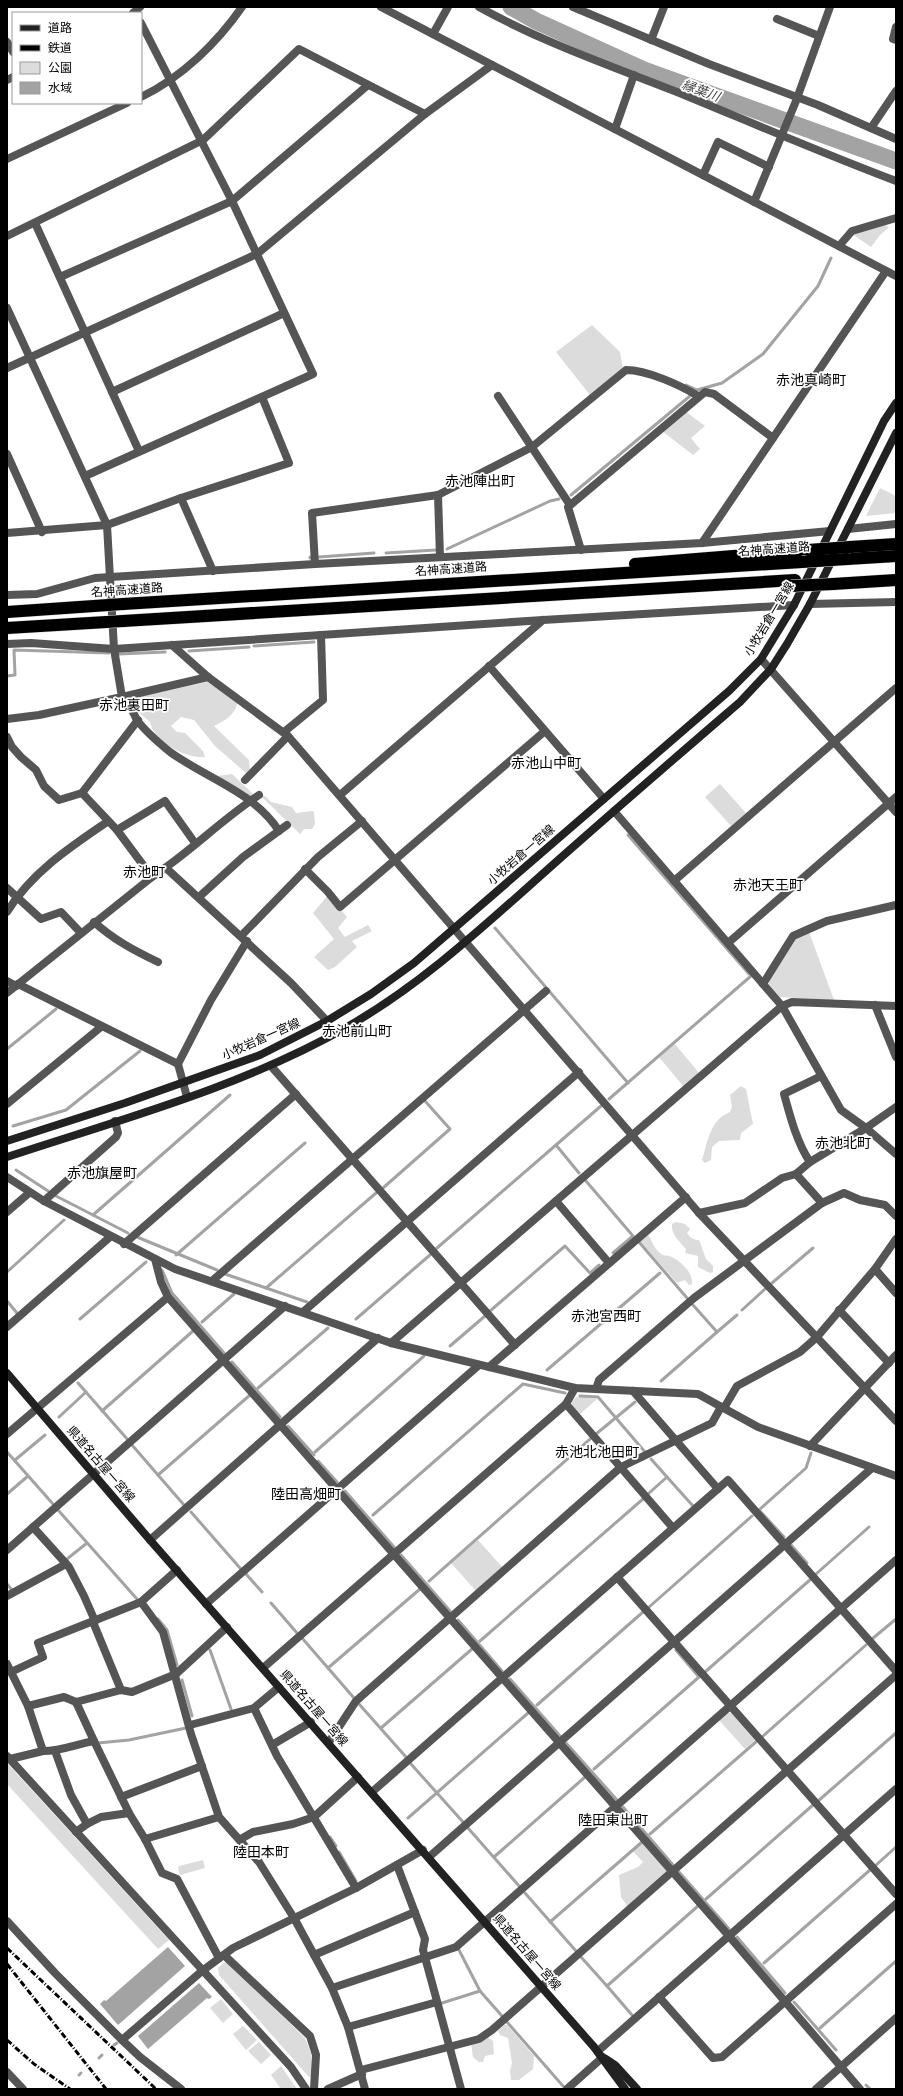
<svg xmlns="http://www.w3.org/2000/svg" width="903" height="2096" font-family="Overpass,'Noto Sans JP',sans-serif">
<rect width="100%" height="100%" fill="#fff"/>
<g fill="#dcdcdc">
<path d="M885 225 889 227 880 235 871 247 852 234Z"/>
<path d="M592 325 620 352 623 369 590 395 556 352Z"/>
<path d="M685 411 705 426 691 438 700 449 693 455 662 431Z"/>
<path d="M880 488 896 496V513L866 516Z"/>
<path d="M207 682 238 701C235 715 226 720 214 726L249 760 250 772 246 773 215 746 194 720 181 717 171 726 177 732 185 733 203 751 205 757C186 759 154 742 150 722L137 711 132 701 133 698Z"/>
<path d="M232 774 253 794V795L250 796 217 776Z"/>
<path d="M720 784 746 813 731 826 705 797Z"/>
<path d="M261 796H265L271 802 292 807 296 813 312 811 314 812 315 824 312 829H304L300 834Z"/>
<path d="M328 895 347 917 338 928 345 937 368 925 372 931 352 941 357 947 335 967 328 970 314 957 334 939 313 913Z"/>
<path d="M809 932 834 1000 779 997 770 986 768 981 794 938Z"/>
<path d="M675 1044 699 1073 684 1087 659 1057Z"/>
<path d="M741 1086 746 1089 753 1124 741 1133 740 1140 719 1141 712 1147 711 1160 705 1163 702 1160C708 1141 710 1120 730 1112L732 1107 730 1095Z"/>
<path d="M676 1222 685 1224 690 1229 687 1233C691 1238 693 1240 699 1240L706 1259 713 1266V1272L710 1273 698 1267V1256L685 1253 686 1249C679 1241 671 1235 672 1224Z"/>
<path d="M648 1234C652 1241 654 1250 663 1255 665 1256 666 1255 669 1256 679 1259 694 1273 692 1284L689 1285 685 1280 677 1283 641 1242 640 1240Z"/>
<path d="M576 1397 597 1399 579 1415 572 1407V1402Z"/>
<path d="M478 1540 503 1568 476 1591 451 1563Z"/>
<path d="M727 1713H733L756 1739 745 1749 719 1720Z"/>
<path d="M7 1763 169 1940 158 1949 7 1784Z"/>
<path d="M644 1842 667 1871 665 1874 628 1907 621 1897 619 1875 638 1867 643 1862 633 1851Z"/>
<path d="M203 1860 205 1868 180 1875 178 1868 179 1866Z"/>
<path d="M226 1961 305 2038 311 2054 312 2076 309 2077 219 1975 218 1968Z"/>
<path d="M221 1999 233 2014 223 2023 210 2008Z"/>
<path d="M504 2025H507L534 2056 533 2069 519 2080H511L510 2071 512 2063 508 2038 500 2035 498 2031Z"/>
<path d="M243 2026 257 2040 246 2050 233 2034Z"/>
<path d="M487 2037 493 2041 494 2054 485 2056 483 2062H479L473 2057 471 2044Z"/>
<path d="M259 2042 271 2055 261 2064 248 2051Z"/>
<path d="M281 2066 297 2089H281L271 2075Z"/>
</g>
<g fill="#a3a3a3">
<path d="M168 1947 185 1966 118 2025 100 2004 104 2000 106 2001Z"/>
<path d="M199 1983 212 1997 209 1999 207 1998 148 2049 138 2036Z"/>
</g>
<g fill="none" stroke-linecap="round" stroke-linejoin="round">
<g stroke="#a3a3a3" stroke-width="3">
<path d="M686 385 697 390 722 383 763 354 818 286 831 258"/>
<path d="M571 495 690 396"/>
<path d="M447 549 550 501 559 499"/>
<path d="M386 553 436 550"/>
<path d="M310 557V558"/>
<path d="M319 557 374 553"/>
<path d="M254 646 314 642"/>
<path d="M189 651 249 647"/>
<path d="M119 654 165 652"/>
<path d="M7 676 15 675 14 650 109 653"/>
<path d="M628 835 749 974"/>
<path d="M495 928 628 1083"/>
<path d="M7 1049 56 1009"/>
<path d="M609 1099 751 976"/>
<path d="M13 1126 66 1110 140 1051"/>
<path d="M16 1170 48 1191"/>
<path d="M579 1173 556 1145 601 1106"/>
<path d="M586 1181 633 1236 613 1253"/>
<path d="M383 1188 450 1129 425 1101"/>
<path d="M56 1196 128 1233"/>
<path d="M93 1215 230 1095"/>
<path d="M137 1237 217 1270"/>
<path d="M639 1242 687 1298"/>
<path d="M437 1248 556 1145"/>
<path d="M176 1255 305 1143"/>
<path d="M162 1270 172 1293 224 1353"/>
<path d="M7 1272 64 1220"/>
<path d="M225 1274 307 1302"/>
<path d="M772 1283 813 1248"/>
<path d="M266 1288 376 1193"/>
<path d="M7 1301 17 1313"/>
<path d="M742 1310 765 1289"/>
<path d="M490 1311 565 1246 590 1273 599 1265"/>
<path d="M80 1319 146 1262"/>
<path d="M356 1319 430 1255"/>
<path d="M202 1322 234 1294"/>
<path d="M717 1332 737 1315"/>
<path d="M450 1346 485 1316"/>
<path d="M232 1362 280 1417"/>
<path d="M547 1370 660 1273"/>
<path d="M661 1381 717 1332 693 1305"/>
<path d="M78 1383 128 1440"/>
<path d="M258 1388 328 1328"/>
<path d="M580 1396 598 1397 645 1452"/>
<path d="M102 1411 193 1331"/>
<path d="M59 1417 86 1392"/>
<path d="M288 1426 314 1455"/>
<path d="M596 1434 635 1402"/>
<path d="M132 1445 184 1505"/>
<path d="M7 1452 53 1504"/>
<path d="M315 1452 424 1356"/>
<path d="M15 1460 45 1435"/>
<path d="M318 1461 337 1482"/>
<path d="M158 1475 250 1395"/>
<path d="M667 1477 693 1506"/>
<path d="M345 1491 394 1547"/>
<path d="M7 1494 28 1476"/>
<path d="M648 1494 667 1477 651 1459"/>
<path d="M58 1510 137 1599"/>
<path d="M191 1512 240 1568"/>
<path d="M373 1515 523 1384 565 1393"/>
<path d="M784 1537 759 1510 806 1468 811 1453"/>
<path d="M791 1545 807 1563"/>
<path d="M401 1555 450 1611"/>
<path d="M67 1559 87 1543"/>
<path d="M246 1574 262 1592"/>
<path d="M816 1574 869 1527"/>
<path d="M429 1581 590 1439"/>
<path d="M7 1584 12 1590"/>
<path d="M271 1603 297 1633"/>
<path d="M648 1608 752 1516"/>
<path d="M158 1619 167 1630 177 1665"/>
<path d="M458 1620 502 1671"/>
<path d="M302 1638 354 1698"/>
<path d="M872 1639 896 1619"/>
<path d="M480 1641 643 1499"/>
<path d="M210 1650 231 1709"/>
<path d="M328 1668 420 1589"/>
<path d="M705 1672 811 1579"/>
<path d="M510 1679 560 1736"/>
<path d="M182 1680 192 1716"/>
<path d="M359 1704 406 1757"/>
<path d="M537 1705 643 1612"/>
<path d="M381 1728 472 1649"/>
<path d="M762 1737 866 1645"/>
<path d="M98 1743 129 1740 186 1728"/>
<path d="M566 1743 617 1800"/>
<path d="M411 1764 463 1822"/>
<path d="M594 1769 699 1677 676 1650"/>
<path d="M818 1801 896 1733"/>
<path d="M623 1807 673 1865"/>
<path d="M408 1818 528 1713"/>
<path d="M468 1828 520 1887"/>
<path d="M650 1834 757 1741"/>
<path d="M330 1837 336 1846"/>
<path d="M339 1852 356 1881"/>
<path d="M494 1857 585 1777"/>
<path d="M875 1866 896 1847"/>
<path d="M679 1872 729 1929"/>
<path d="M525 1893 576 1951"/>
<path d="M706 1899 813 1805"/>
<path d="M550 1922 642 1842"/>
<path d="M737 1937 785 1993"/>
<path d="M459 1950 480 1991 502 2016"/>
<path d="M581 1957 607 1986 698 1906"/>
<path d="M764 1963 870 1870"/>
<path d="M607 1986 632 2015"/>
<path d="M794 2002 836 2050"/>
<path d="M442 2003 480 1991"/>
<path d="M507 2022 563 2086"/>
<path d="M820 2028 896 1961"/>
<path d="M114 2045 117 2043"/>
<path d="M99 2058 102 2055"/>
<path d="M79 2075 81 2073"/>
<path d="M866 2085 870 2089"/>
</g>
<path stroke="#a3a3a3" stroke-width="17" d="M511 7 536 21 644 70 896 161"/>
<defs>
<g id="motorway">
<path d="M850 547 896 544"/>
<path d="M847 559 896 556"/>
<path d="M635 564 808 550"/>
<path d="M833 584 896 580"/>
<path d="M123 604 802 562"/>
<path d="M123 621 795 580"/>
</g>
</defs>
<use href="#motorway" stroke="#dbdbdb" stroke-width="13"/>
<g stroke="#555" stroke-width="8">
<path d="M479 7C542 42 611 66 677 92 750 122 822 153 896 181"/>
<path d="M573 7 709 64 818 105 896 139"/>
<path d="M133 13 140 7"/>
<path d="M777 19 819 36"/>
<path d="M896 27 893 39 896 40"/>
<path d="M433 34 448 7"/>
<path d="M651 40 664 7"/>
<path d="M7 42 13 52"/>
<path d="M7 80 13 77"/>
<path d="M141 97C181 78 217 43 242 7"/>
<path d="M871 128 896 91"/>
<path d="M615 129 634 75"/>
<path d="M7 159 127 103"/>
<path d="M703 175 718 142 769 167"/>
<path d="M754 202 796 101 830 7"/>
<path d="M35 223 139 451"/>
<path d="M7 236 203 140 299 49 425 114"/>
<path d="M839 246 852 231 896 218"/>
<path d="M60 277 232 201 368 85"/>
<path d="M7 308 107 525 114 649 122 697 39 715 7 719"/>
<path d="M7 368 257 254 425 114 492 65"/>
<path d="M112 392 284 313"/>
<path d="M498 396 570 505"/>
<path d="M7 454 42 532"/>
<path d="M85 476 313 374 232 201 141 23"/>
<path d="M438 495 440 557"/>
<path d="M848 529 896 524"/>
<path d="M7 533 107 525 181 498"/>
<path d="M702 543 886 271"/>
<path d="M581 550 568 507 705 392 714 394 773 438"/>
<path d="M315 564 312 513 438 495 532 447 626 370C647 370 680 385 698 396"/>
<path d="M213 571 181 498 289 463 262 397"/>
<path d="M7 595 37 594 95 578 315 564 702 543 830 531"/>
<path d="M810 604 896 602"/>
<path d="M7 644 31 643 114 649 543 620 794 605"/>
<path d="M172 645 208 677 288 736 699 1213 896 1421"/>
<path d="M489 666 604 799"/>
<path d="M122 697C130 703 132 711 137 720 145 731 159 743 170 752 206 778 254 792 279 831"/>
<path d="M122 697 208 677"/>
<path d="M284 732 323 700 321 635"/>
<path d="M7 737 12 747 21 757 36 770 44 786 59 800 82 793 138 720"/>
<path d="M245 780 288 736"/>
<path d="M82 793 117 830 152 877"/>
<path d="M340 795 543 620"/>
<path d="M614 811 782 1006 841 1110 866 1128 896 1154"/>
<path d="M117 830 165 801 195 843"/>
<path d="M166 868 291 983 327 1021"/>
<path d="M305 869 328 892 340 907 545 731"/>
<path d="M674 881 896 688"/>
<path d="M7 888 41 919 61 912 81 933"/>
<path d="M199 897 243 857 287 825"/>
<path d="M7 912C31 873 70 847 107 822"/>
<path d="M94 922C114 940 135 951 158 962"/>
<path d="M241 936 318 857 362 821"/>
<path d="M728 943 896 797"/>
<path d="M7 981 16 986"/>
<path d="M18 984 178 1064 187 1097"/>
<path d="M763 984 793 936 827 921 896 905"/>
<path d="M7 993 152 877C189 853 221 820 259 795"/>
<path d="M875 1005 896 1057"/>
<path d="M178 1064 211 1000 247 941"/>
<path d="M271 1066 515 1345"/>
<path d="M7 1104 101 1027"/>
<path d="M810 1162C797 1143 790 1116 784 1094L821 1076"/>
<path d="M796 1174 822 1203"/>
<path d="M44 1201 116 1137 118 1133 115 1121"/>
<path d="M556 1201 609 1263"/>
<path d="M7 1212 29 1193"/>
<path d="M699 1213 745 1203 782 1178 796 1174 810 1162 866 1128 896 1107"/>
<path d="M124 1244 296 1094"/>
<path d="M155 1259 161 1282 168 1297 729 1936 860 2089"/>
<path d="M875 1269 896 1293"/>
<path d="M212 1281 546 991"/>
<path d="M839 1310 889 1363"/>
<path d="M303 1312 579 1072"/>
<path d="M7 1327 110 1237"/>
<path d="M391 1343 782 1006 792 1002 896 1006"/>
<path d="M489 1367 686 1197"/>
<path d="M575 1388 566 1404 673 1528"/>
<path d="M596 1389 599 1380 694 1298 822 1203 844 1193 860 1200 885 1205 896 1216"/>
<path d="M633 1391 718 1489"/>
<path d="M724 1408 737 1386 800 1352 817 1337 875 1269 896 1239"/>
<path d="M7 1434 168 1297"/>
<path d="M810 1446 896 1355"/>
<path d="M33 1527 69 1567 84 1596 95 1621"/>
<path d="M150 1540 378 1338"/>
<path d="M7 1550 285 1306"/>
<path d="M617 1577 896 1894"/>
<path d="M7 1596 66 1564"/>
<path d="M141 1602 163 1632 191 1734 219 1817 259 1862 294 1918 332 1988 348 2027 365 2089"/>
<path d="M206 1604 479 1365"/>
<path d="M93 1622 121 1690"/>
<path d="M7 1664 28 1706 43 1751C61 1751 77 1744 94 1741L129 1813 145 1839 162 1873 177 1879 219 1958"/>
<path d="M263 1668 566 1404"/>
<path d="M11 1672 43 1657 38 1643 141 1602 177 1570"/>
<path d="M76 1702 94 1741"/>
<path d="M28 1706 64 1697 76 1702 121 1690 132 1692 176 1674 227 1627"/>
<path d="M254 1708 277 1756 356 1888"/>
<path d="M190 1725 254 1708 279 1687"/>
<path d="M329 1742 356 1701 621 1467 712 1423 721 1407"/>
<path d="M272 1745 311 1722"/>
<path d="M55 1751 71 1795 87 1824 76 1832"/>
<path d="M7 1756 291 2067 306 2089"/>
<path d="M10 1759 43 1751"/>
<path d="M372 1792 728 1480 896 1671"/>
<path d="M121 1797 202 1766"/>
<path d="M87 1824 101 1817 129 1813"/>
<path d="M145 1839 219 1817"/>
<path d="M241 1839 253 1832 293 1824 314 1817 358 1777"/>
<path d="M429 1857 872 1468"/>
<path d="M397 1865 425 1939 423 1950 461 2089"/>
<path d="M7 1921 55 1973 122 2040"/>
<path d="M224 1955 310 2036 316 2055 314 2089"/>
<path d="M314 1955 415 1912"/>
<path d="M332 1988 456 1947 896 1560"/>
<path d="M659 1997 713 2058 722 2057 896 1904"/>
<path d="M348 2027 437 2002"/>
<path d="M598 2051 896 1789"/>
<path d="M361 2070 479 2039 492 2030 896 1675"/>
<path d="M7 2072 23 2089"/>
<path d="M181 2089 140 2057 122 2040 202 1971 233 1948 356 1888 423 1850"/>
<path d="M328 2089 362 2074"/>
<path d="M567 2089 603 2057"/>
</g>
<g stroke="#555" stroke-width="8">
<path d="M381 7 896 276"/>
<path d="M761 659 896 812"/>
<path d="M7 1177 44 1201 175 1269 391 1343 575 1388 698 1394 758 1427 896 1476"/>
<path d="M816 2089 896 2018"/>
</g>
<g stroke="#222" stroke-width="8">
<path d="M7 1141 125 1103 260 1055 327 1021 371 994 414 963 729 691 761 659 794 605 884 421 896 403"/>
<path d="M7 1157C122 1119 242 1087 347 1027 421 985 484 926 547 870 611 813 675 758 740 702L771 669 787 644 810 604 896 433"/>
<path d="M7 1373 150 1540 594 2047 625 2089"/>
<path d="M606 2059 615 2065 637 2089"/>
</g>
<use href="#motorway" stroke="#000" stroke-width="12"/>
<g stroke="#000" stroke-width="3" stroke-dasharray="6 2 1 2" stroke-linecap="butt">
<path d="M7 1948 156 2089"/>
<path d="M7 1964 106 2089"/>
<path d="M7 2040 34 2064 70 2089"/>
</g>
<defs>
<g id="motorway-bridge">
<path d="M808 550 850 547"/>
<path d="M802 562 847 559"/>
<path d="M791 586 833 584"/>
<path d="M7 612 123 604"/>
<path d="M7 628 123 621"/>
</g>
</defs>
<use href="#motorway-bridge" stroke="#dbdbdb" stroke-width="13" stroke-linecap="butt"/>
<use href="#motorway-bridge" stroke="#000" stroke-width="12"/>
</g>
<g text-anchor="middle" stroke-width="3.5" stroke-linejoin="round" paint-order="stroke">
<g font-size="12" fill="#000" stroke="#fff">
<text transform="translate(774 549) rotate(-4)" y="4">名神高速道路</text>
<text transform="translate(451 569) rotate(-4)" y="4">名神高速道路</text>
<text transform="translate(127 590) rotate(-4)" y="4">名神高速道路</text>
<text transform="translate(769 619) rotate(-59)" y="4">小牧岩倉一宮線</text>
<text transform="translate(521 855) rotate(-41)" y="4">小牧岩倉一宮線</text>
<text transform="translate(261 1039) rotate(-24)" y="4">小牧岩倉一宮線</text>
<text transform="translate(101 1464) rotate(49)" y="4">県道名古屋一宮線</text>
<text transform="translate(314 1708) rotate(49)" y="4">県道名古屋一宮線</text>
<text transform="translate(527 1952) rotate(49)" y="4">県道名古屋一宮線</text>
</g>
<g font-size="13" font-style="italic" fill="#444" stroke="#fff">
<text transform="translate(701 90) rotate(20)" y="5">縁葉川</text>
</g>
<g font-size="14" fill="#000" stroke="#fff">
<text x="811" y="385">赤池真崎町</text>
<text x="480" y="486">赤池陣出町</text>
<text x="134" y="710">赤池裏田町</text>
<text x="546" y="768">赤池山中町</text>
<text x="144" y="877">赤池町</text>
<text x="768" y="890">赤池天王町</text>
<text x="357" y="1036">赤池前山町</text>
<text x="843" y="1148">赤池北町</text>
<text x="102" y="1178">赤池旗屋町</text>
<text x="606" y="1321">赤池宮西町</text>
<text x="597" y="1457">赤池北池田町</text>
<text x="306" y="1499">陸田高畑町</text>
<text x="613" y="1825">陸田東出町</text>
<text x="261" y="1857">陸田本町</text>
</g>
</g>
<rect width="903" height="2096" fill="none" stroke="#000000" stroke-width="16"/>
<rect x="12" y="12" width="130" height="92" fill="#ffffff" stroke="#999999"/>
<rect x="20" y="25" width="20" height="6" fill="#222222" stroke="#999999"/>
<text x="48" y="32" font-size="12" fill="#000000">道路</text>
<rect x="20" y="45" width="20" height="6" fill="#000000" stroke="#999999"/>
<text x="48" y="52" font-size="12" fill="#000000">鉄道</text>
<rect x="20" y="62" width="20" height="12" fill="#dcdcdc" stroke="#999999"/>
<text x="48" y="72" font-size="12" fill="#000000">公園</text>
<rect x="20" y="82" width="20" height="12" fill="#a3a3a3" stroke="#999999"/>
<text x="48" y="92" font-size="12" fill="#000000">水域</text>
</svg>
